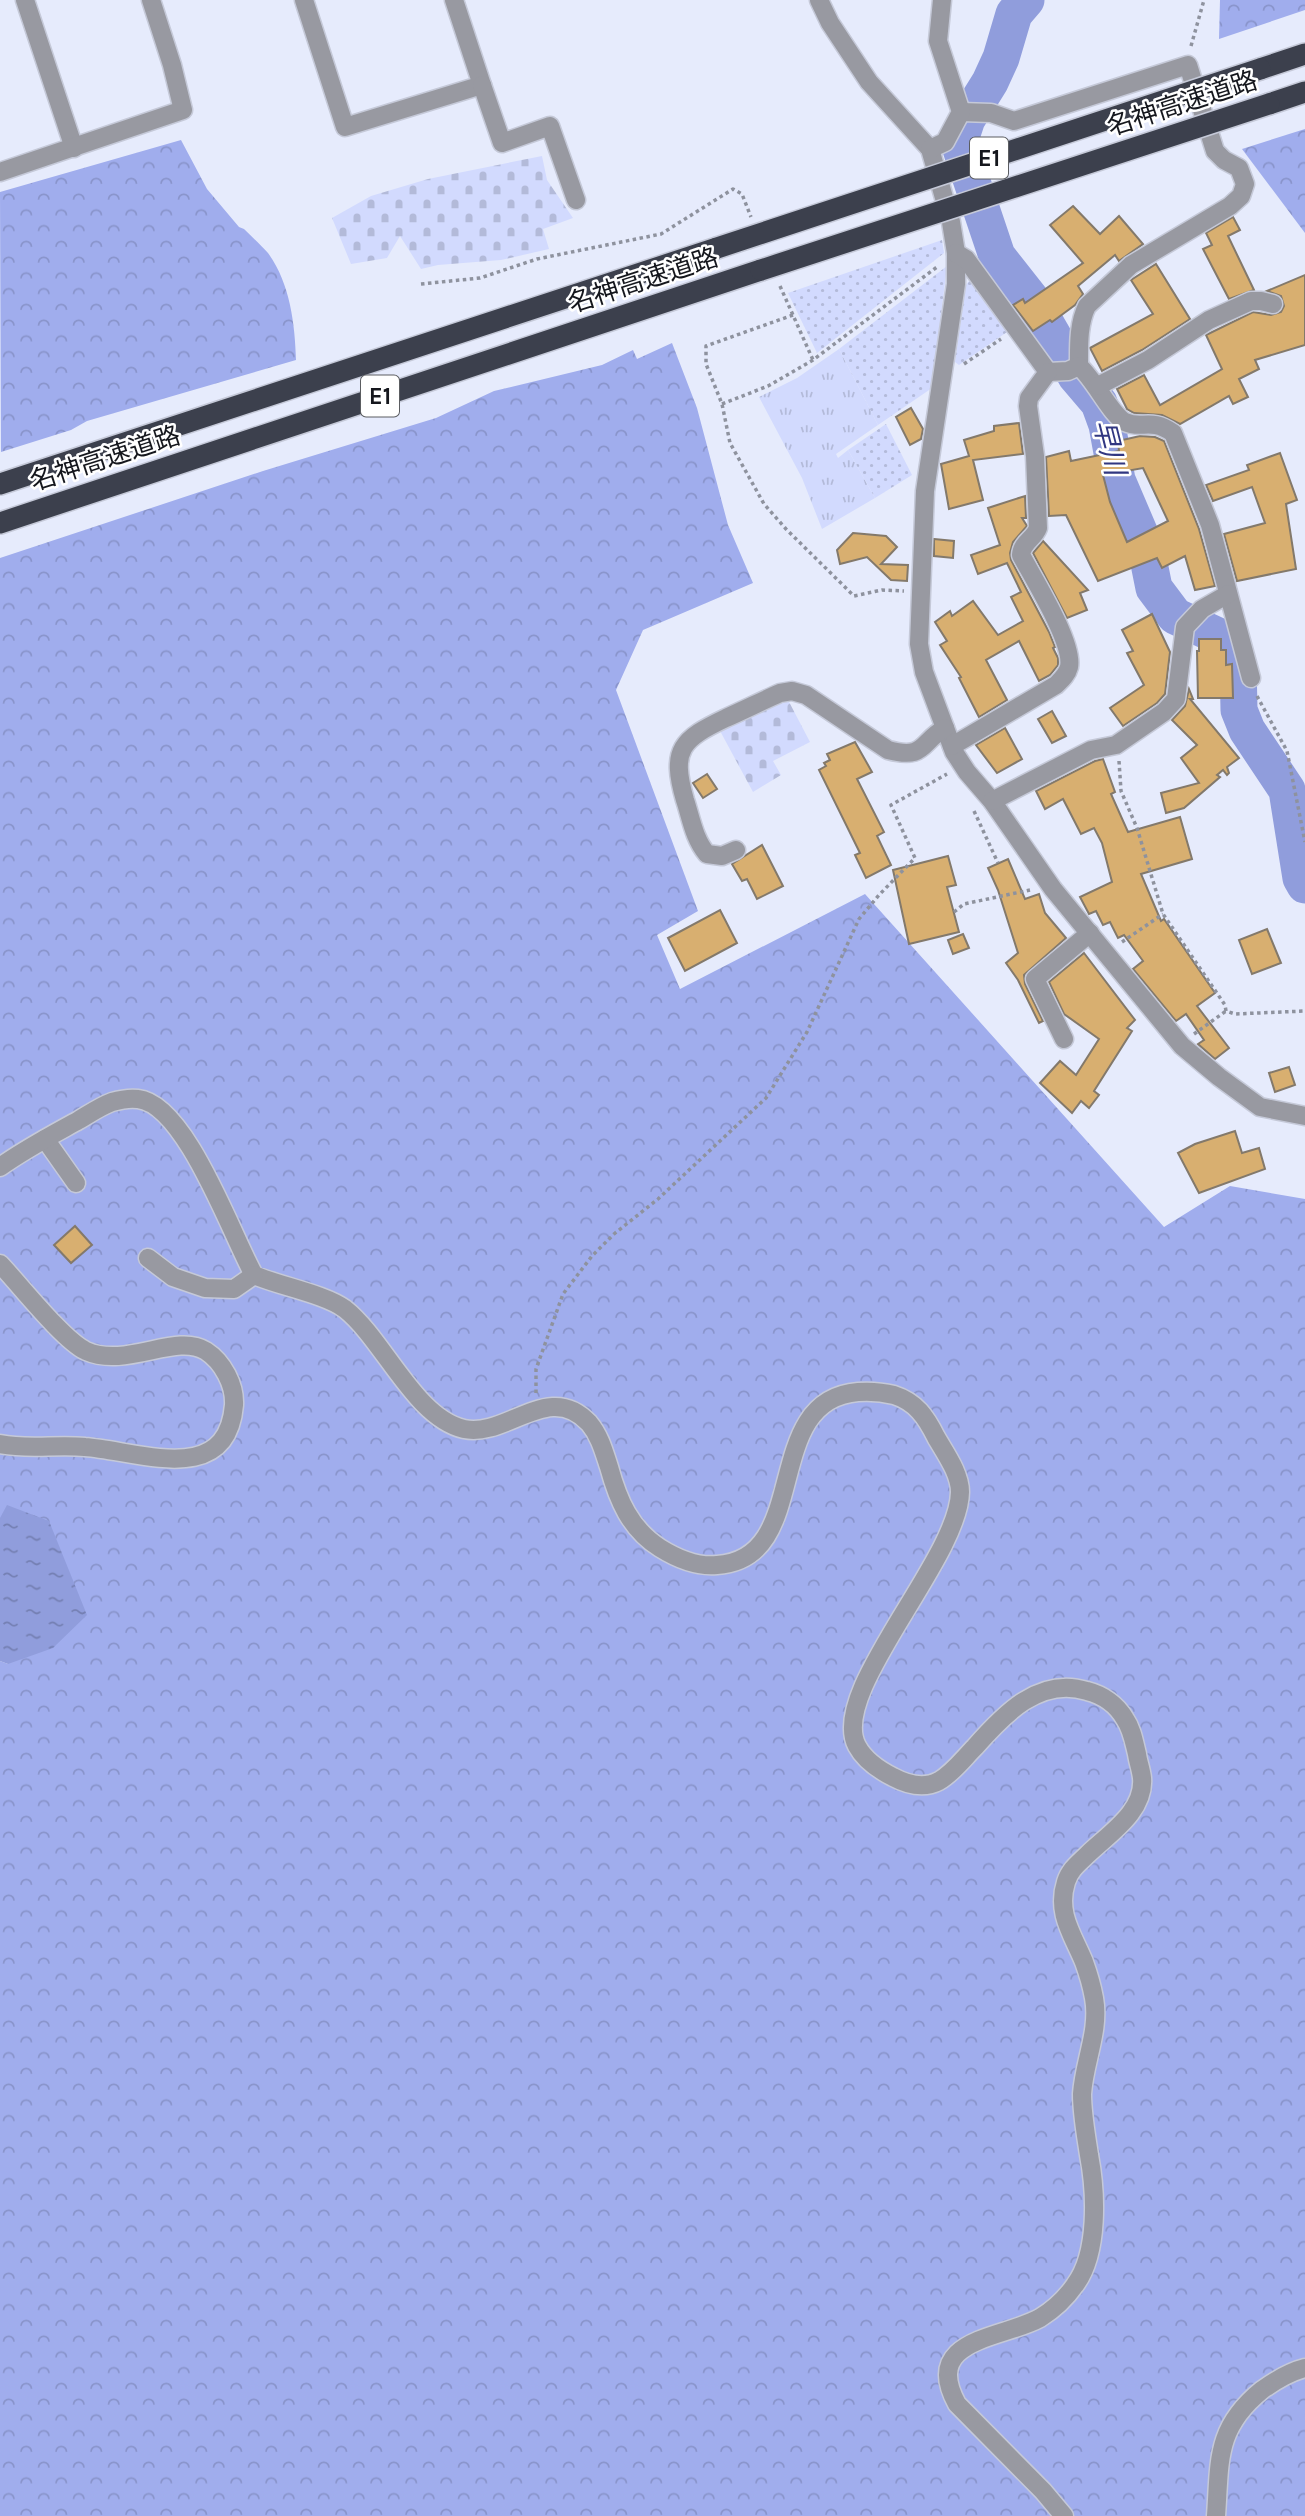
<svg xmlns="http://www.w3.org/2000/svg" width="1305" height="2516" font-family="Karla,'Noto Sans JP',sans-serif">
<defs>
<pattern id="grass-tufts" width="24" height="20" patternUnits="userSpaceOnUse" patternTransform="scale(1.75)"><rect width="24" height="20" fill="#d2dafe"/><path d="M3 7l-1-3M5 7V3M7 7l1-3M15 17l-1-3M17 17v-4M19 17l1-3" fill="none" stroke="#b3bad9"/></pattern>
<pattern id="forest-crowns" width="20" height="18" patternUnits="userSpaceOnUse" patternTransform="scale(1.75)"><rect width="20" height="18" fill="#a0aded"/><path d="M2 6a3 3 0 1 1 6 0M12 15a3 3 0 1 1 6 0" fill="none" stroke="#8994cb"/></pattern>
<pattern id="cemetery-stones" width="16" height="16" patternUnits="userSpaceOnUse" patternTransform="scale(1.75)"><rect width="16" height="16" fill="#d2dafe"/><path d="M2 7V4a2 2 0 0 1 4 0v3zM10 15v-3a2 2 0 0 1 4 0v3z" fill="#b3bad9"/></pattern>
<pattern id="garden-dots" width="8" height="8" patternUnits="userSpaceOnUse" patternTransform="scale(1.75)"><rect width="8" height="8" fill="#d2dafe"/><path d="M2 2h.1M6 6h.1" fill="none" stroke="#b3bad9" stroke-width="1.8" stroke-linecap="round"/></pattern>
<pattern id="water-ripples" width="26" height="14" patternUnits="userSpaceOnUse" patternTransform="scale(1.75)"><rect width="26" height="14" fill="#909ddc"/><path d="M2 4q2-2 4 0t4 0M15 11q2-2 4 0t4 0" fill="none" stroke="#747fb2"/></pattern>
</defs>
<rect width="100%" height="100%" fill="#e6ebfc"/>
<path fill="url(#grass-tufts)" d="M839 349 878 425 836 454 838 458 848 450 875 498 822 529 802 478 759 397 797 378Z"/>
<g fill="url(#forest-crowns)">
<path d="M1220 0H1305V10L1219 39Z"/>
<path d="M1305 129V233L1242 149Z"/>
<path d="M181 140 207 189 239 227 244 229C252 237 261 245 268 253 290 283 295 324 296 360L87 421 71 430 1 452 0 192Z"/>
<path d="M672 343 697 408 728 525 753 583 643 630 616 690 698 911 657 935 680 989 865 894 1164 1227 1230 1186 1305 1199V2516H0V1661L8 1664 0 1518V558L263 471 436 418 494 391 602 365 633 350 637 359Z"/>
</g>
<g fill="url(#cemetery-stones)">
<path d="M542 156 547 180 573 218 543 229 549 249 501 260 438 265 421 269 400 236 387 258 351 264 332 218 371 196 428 179Z"/>
<path d="M787 698 810 742 773 761 781 775 753 792 719 729Z"/>
</g>
<g fill="url(#garden-dots)">
<path d="M942 240 944 253 817 353 788 293Z"/>
<path d="M947 266 932 388 878 425 839 349Z"/>
<path d="M972 277 1010 330 959 365 955 362 966 285Z"/>
<path d="M886 424 912 475 875 498 848 450Z"/>
</g>
<path fill="url(#water-ripples)" d="M7 1505 49 1521 87 1615 53 1648 8 1664 0 1661V1518Z"/>
<g fill="none" stroke-linecap="round" stroke-linejoin="round">
<path stroke="#909ddc" stroke-width="37" d="M1026 0 1014 14 1001 58 990 82 967 119 959 143 997 256 1034 303 1076 376 1099 403 1107 425 1117 480 1146 548 1154 588 1175 616 1218 636 1233 646 1238 663 1239 710 1247 730 1287 790 1301 878 1305 885"/>
</g>
<g fill="#d8af70" stroke="#83796b" stroke-width="2" fill-rule="evenodd">
<path d="M1073 206 1100 234 1119 216 1143 244 1119 261 1115 255 1078 286 1083 294 1075 305 1052 322 1050 320 1033 331 1013 305 1023 299 1025 303 1083 263 1050 225Z"/>
<path d="M1233 217 1240 230 1228 236 1254 290 1229 299 1203 249 1212 245 1206 233Z"/>
<path d="M1156 264 1190 319 1142 350 1102 371 1090 348 1153 314 1131 280Z"/>
<path d="M1305 275V345L1255 360 1259 369 1239 379 1248 397 1233 404 1229 396 1180 424 1162 415 1134 413 1127 409 1117 389 1144 375 1160 405 1222 369 1206 335 1253 312 1271 315 1281 312 1284 306 1281 296 1267 291Z"/>
<path d="M911 408 923 429 921 439 910 445 896 417Z"/>
<path d="M1019 423 1023 454 973 460 983 500 949 509 941 464 969 456 964 440 994 431V426Z"/>
<path d="M1140 436 1155 437 1164 441 1199 529 1215 586 1195 590 1185 556 1162 568 1157 558 1098 581 1066 515 1049 516 1046 457 1069 451 1071 461 1119 451 1118 441ZM1143 468 1168 521 1127 542 1110 502 1103 475Z"/>
<path d="M1280 453 1297 500 1286 504 1296 569 1237 581 1224 534 1265 523 1252 487 1213 501 1206 485 1249 470 1247 465Z"/>
<path d="M1025 496 1026 518H1022L1027 526 1013 542 1010 553 1011 560 1049 632 1055 647 1053 648 1058 658V665L1050 675 1039 681 1019 641 986 660 1007 700 979 717 959 678 961 677 940 645 947 641 935 622 950 611 952 616 973 601 998 635 1023 621 1011 597 1021 592 1007 563 978 574 971 555 1000 545 988 508Z"/>
<path d="M853 533 886 536 897 547 881 564 908 565 907 581 891 580 867 557 840 564 837 550Z"/>
<path d="M934 539 954 541 953 558 934 556Z"/>
<path d="M1043 541 1088 590 1080 593 1087 610 1067 618 1033 553Z"/>
<path d="M1152 614 1170 652 1165 694 1157 703 1123 726 1110 708 1144 685 1127 653 1133 651 1122 630Z"/>
<path d="M1199 639H1221V650H1226V665L1232 664 1233 698H1198L1197 651H1199Z"/>
<path d="M1189 689 1193 699H1190L1239 758 1227 767 1229 773 1227 775 1223 770 1217 775 1220 777 1184 808 1166 813 1161 793 1199 783 1181 758 1197 745 1172 720 1185 706Z"/>
<path d="M1052 711 1066 736 1052 743 1038 719Z"/>
<path d="M1005 728 1022 759 997 773 976 745Z"/>
<path d="M855 742 872 772 857 779 884 832 877 836 891 865 866 878 855 855 860 853 819 770 826 766 824 763 830 760 827 754Z"/>
<path d="M1103 759 1115 792 1111 794 1128 832 1180 817 1192 859 1141 874 1161 921 1164 919 1215 993 1197 1006 1229 1048 1215 1059 1198 1044 1204 1040 1186 1014 1176 1021 1133 969 1143 961 1124 935 1118 938 1110 922 1103 925 1096 911 1089 914 1080 897 1112 882 1102 843 1094 828 1081 834 1063 799 1045 809 1036 791 1095 761Z"/>
<path d="M707 774 717 789 703 798 693 783Z"/>
<path d="M762 845 783 886 757 899 747 879 742 881 732 864Z"/>
<path d="M948 856 956 885 947 887 959 932 909 944 893 870Z"/>
<path d="M1008 859 1025 899 1039 894 1045 913 1066 938 1024 975 1025 984 1043 1021 1039 1023 1018 980 1006 963 1018 953 998 890 988 868Z"/>
<path d="M720 910 737 943 685 971 668 938Z"/>
<path d="M1267 929 1281 963 1252 974 1239 940Z"/>
<path d="M963 934 969 948 953 954 948 940Z"/>
<path d="M1084 953 1135 1020 1127 1028 1132 1031 1094 1091 1099 1095 1089 1108 1081 1101 1072 1113 1040 1083 1060 1061 1076 1075 1099 1039 1064 1014 1049 982Z"/>
<path d="M1289 1067 1295 1085 1275 1092 1269 1073Z"/>
<path d="M1235 1131 1242 1153 1259 1148 1265 1169 1199 1193 1178 1153 1195 1144Z"/>
<path d="M75 1226 92 1245 71 1263 54 1245Z"/>
</g>
<g fill="none" stroke-linecap="round" stroke-linejoin="round">
<defs>
<g id="minor">
<path d="M25 0 74 148"/>
<path d="M304 0 345 127 482 85 454 0"/>
<path d="M819 0 830 23 869 82 930 149 951 222 956 253V284L925 491 919 644 924 672 954 752 967 772 992 801 1053 889 1182 1046 1219 1077 1260 1107 1305 1116"/>
<path d="M482 85 502 143 550 126 576 200"/>
<path d="M961 112 991 113 1014 121 1188 65 1215 151 1224 160 1239 168 1245 184 1241 196 1230 206 1131 265 1087 306C1078 324 1079 347 1079 366"/>
<path d="M930 149 945 142 961 112 938 41 942 0"/>
<path d="M0 172 183 110 172 65 151 0"/>
<path d="M956 253 966 259 1048 372 1068 371 1079 366C1095 380 1111 415 1125 422 1142 430 1150 417 1173 433L1210 525 1251 678"/>
<path d="M1098 386 1148 360 1209 320 1251 301H1261L1273 304"/>
<path d="M952 746 1056 685C1061 680 1067 675 1069 667 1074 643 1033 578 1021 555 1022 542 1034 539 1038 528L1035 456 1028 406 1029 398 1048 372"/>
<path d="M992 801 1091 750 1116 745 1164 712 1176 699 1185 627 1202 609 1228 594"/>
<path d="M736 850 722 856 707 854C694 839 691 818 685 800 670 749 682 739 726 718 744 710 762 701 780 693L792 691 806 695 888 750C926 760 920 742 945 728"/>
<path d="M1064 1039 1035 979 1090 933"/>
<path d="M45 1139 76 1183"/>
<path d="M0 1167C25 1149 52 1135 79 1120 89 1114 101 1106 112 1102 119 1100 131 1098 138 1099 186 1104 232 1236 254 1275 279 1286 325 1294 345 1309 384 1340 415 1418 464 1429 507 1438 549 1380 589 1423 600 1436 604 1452 609 1467 618 1500 630 1529 660 1548 676 1558 696 1567 717 1565 814 1559 759 1400 858 1392 871 1391 882 1392 894 1395 916 1402 926 1417 936 1437 945 1453 960 1473 960 1492 959 1559 828 1692 857 1746 865 1761 879 1770 893 1777 908 1785 924 1789 939 1781 953 1773 964 1758 975 1747 1004 1714 1040 1676 1087 1691 1103 1695 1117 1705 1125 1719 1132 1729 1134 1742 1137 1754 1138 1762 1141 1769 1142 1778 1145 1811 1110 1833 1088 1854 1079 1863 1070 1869 1066 1882 1056 1913 1073 1935 1084 1962 1088 1973 1092 1987 1094 1998 1100 2030 1084 2062 1082 2094 1082 2114 1086 2135 1089 2155 1096 2192 1099 2253 1075 2285 1066 2298 1053 2310 1040 2318 1002 2339 921 2338 957 2404L1043 2491 1064 2516"/>
<path d="M148 1258 173 1277 205 1288 234 1289 254 1275"/>
<path d="M0 1264C20 1285 63 1340 86 1351 127 1369 176 1332 206 1351 223 1362 235 1385 234 1405 227 1488 139 1451 85 1447 57 1444 28 1450 0 1444"/>
<path d="M1216 2516C1220 2461 1215 2428 1262 2390 1276 2380 1289 2372 1305 2368"/>
</g>
<g id="highway">
<path d="M1260 69 1305 54"/>
<path d="M1269 104 1305 92"/>
<path d="M0 484 717 248"/>
<path d="M0 523 761 270"/>
</g>
</defs>
<use href="#minor" stroke="#c5c9d8" stroke-width="21"/>
<use href="#highway" stroke="#c5c9d8" stroke-width="24"/>
<g stroke="#8e929e" stroke-width="3.5" stroke-dasharray="3.5 3.5" stroke-linecap="butt">
<path d="M1191 46 1204 0"/>
<path d="M421 284 480 278 537 259 661 234 733 189 742 194 751 217"/>
<path d="M780 286 813 360"/>
<path d="M793 315 706 346V364L722 404 730 443 764 504 786 529 854 596 882 590 904 591"/>
<path d="M964 364 1001 339"/>
<path d="M722 404 768 386 813 360 937 267"/>
<path d="M1257 696 1287 751 1305 842"/>
<path d="M1119 761 1121 791 1137 828 1163 914 1225 1005 1226 1011 1235 1014 1305 1011"/>
<path d="M974 811 998 863"/>
<path d="M954 912 964 904 1030 890"/>
<path d="M1122 942 1163 914"/>
<path d="M1194 1034 1226 1011"/>
<path d="M536 1393V1369L563 1294 592 1256 614 1234 658 1199 766 1098 807 1032 859 919 879 895 915 858 891 805 947 774"/>
</g>
<use href="#minor" stroke="#9899a1" stroke-width="18"/>
<use href="#highway" stroke="#3c404d" stroke-width="21"/>
<defs>
<g id="highway-bridge">
<path d="M717 248 1260 69"/>
<path d="M761 270 1269 104"/>
</g>
</defs>
<use href="#highway-bridge" stroke="#c5c9d8" stroke-width="24" stroke-linecap="butt"/>
<use href="#highway-bridge" stroke="#3c404d" stroke-width="21"/>
</g>
<g text-anchor="middle" stroke-width="5" stroke-linejoin="round" paint-order="stroke">
<g fill="#fff" stroke="#5b5d61" stroke-width="2">
<rect x="970" y="137.5" width="38" height="41" rx="5"/>
<rect x="361" y="375.5" width="38" height="41" rx="5"/>
</g>
<g font-size="24" font-weight="bold" fill="#15171d">
<text x="989" y="166">E1</text>
<text x="380" y="404">E1</text>
</g>
<g font-size="26" fill="#15171d" stroke="#fff">
<text transform="translate(1182 103) rotate(-18)" y="9">名神高速道路</text>
<text transform="translate(643 280) rotate(-18)" y="9">名神高速道路</text>
<text transform="translate(105 458) rotate(-18)" y="9">名神高速道路</text>
</g>
<g font-size="28" font-style="italic" fill="#313781" stroke="#fff">
<text transform="translate(1110 447) rotate(76)" y="10">早川</text>
</g>
</g>
</svg>
